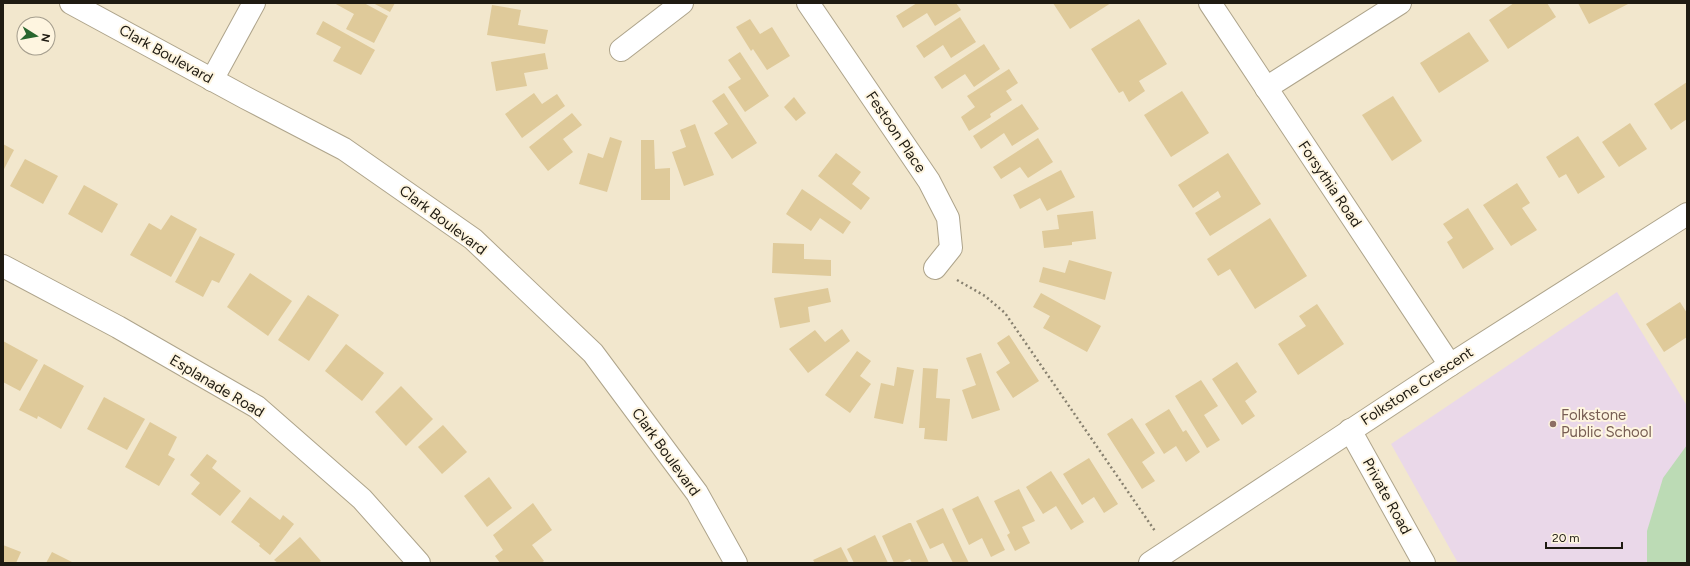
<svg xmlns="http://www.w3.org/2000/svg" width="1690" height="566" font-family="Figtree,sans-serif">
<rect width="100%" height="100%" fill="#f2e7cd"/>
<path fill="#ead8e9" d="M1617 292 1686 404H1687V563H1458L1391 444Z"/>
<path fill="#bcdbb5" d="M1687 445V563H1647V531L1663 478Z"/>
<g fill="#dfca9a">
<path d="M334 3H364L388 16 374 43 346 29 354 14Z"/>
<path d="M373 3H395L390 12Z"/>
<path d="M917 3H956L961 10 935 26 927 13 903 28 896 16Z"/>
<path d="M1053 3H1111L1070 29Z"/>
<path d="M1514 3H1547L1556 17 1508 49 1489 20Z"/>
<path d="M1578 3H1630L1589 24Z"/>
<path d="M492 5 521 10 518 25 548 30 545 44 487 35Z"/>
<path d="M960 17 976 42 951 58 943 45 924 58 916 46Z"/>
<path d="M750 19 760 34 772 27 790 56 767 70 753 49 751 51 736 27Z"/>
<path d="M1139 19 1167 64 1139 81 1145 91 1129 102 1123 91 1119 93 1091 49Z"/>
<path d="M323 21 375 50 361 75 333 61 341 47 316 34Z"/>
<path d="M1469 32 1489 61 1439 93 1420 63Z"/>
<path d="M984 44 1000 69 974 87 965 74 942 89 934 77Z"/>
<path d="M740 52 769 96 745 112 728 87 741 79 728 60Z"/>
<path d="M545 53 548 69 524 73 527 86 496 91 491 62Z"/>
<path d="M1009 69 1018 83 1006 91 1012 100 990 114 991 117 969 131 961 117 975 107 967 96Z"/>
<path d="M1687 82V119L1671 130 1654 104Z"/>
<path d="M1182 91 1209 133 1171 157 1144 115Z"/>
<path d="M534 93 542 104 557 94 565 106 522 138 505 114Z"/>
<path d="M724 93 757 143 732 159 714 133 728 124 712 101Z"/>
<path d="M1393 96 1422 141 1392 161 1362 115Z"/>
<path d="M794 97 806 113 796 121 784 107Z"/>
<path d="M1022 104 1039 129 1012 146 1004 133 981 149 973 136Z"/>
<path d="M572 113 582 125 563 139 573 152 548 171 529 147Z"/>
<path d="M1630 123 1647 149 1619 167 1602 142Z"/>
<path d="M695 124 714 175 684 186 672 152 686 147 680 130Z"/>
<path d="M1578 136 1605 177 1578 194 1566 174 1559 178 1546 157Z"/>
<path d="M610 137 622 141 607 192 579 184 588 153 603 158Z"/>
<path d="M1038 138 1053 162 1028 178 1020 167 1001 179 993 167Z"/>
<path d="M641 140H654L655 169 670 168V200H641Z"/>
<path d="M3 144 14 150 3 171Z"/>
<path d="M836 153 861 172 852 184 870 198 861 210 818 176Z"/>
<path d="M1228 153 1261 204 1210 236 1195 213 1221 197 1218 191 1193 208 1178 185Z"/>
<path d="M25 159 58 176 43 204 10 186Z"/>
<path d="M1061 170 1075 197 1047 211 1040 198 1020 209 1013 195Z"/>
<path d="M1517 183 1530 203 1522 208 1537 230 1511 246 1483 205Z"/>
<path d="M84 185 118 204 102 233 68 214Z"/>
<path d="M802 189 851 222 843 234 820 218 811 231 786 214Z"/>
<path d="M1468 208 1494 249 1463 269 1447 242 1453 238 1443 224Z"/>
<path d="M1093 211 1096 239 1072 242V245L1044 248 1042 231 1059 229 1057 215Z"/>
<path d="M171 215 197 229 171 277 130 255 149 223 161 230Z"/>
<path d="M1270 218 1307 276 1255 309 1230 269 1218 276 1207 259Z"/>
<path d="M200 236 235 254 219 283 212 280 203 297 175 282Z"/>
<path d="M773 243 804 244V259L831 260V276L772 273Z"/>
<path d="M1069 260 1112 272 1105 300 1039 282 1043 267 1065 273Z"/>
<path d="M250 273 292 301 268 336 227 307Z"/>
<path d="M828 288 831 302 808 307 810 322 780 328 774 298Z"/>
<path d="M1041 293 1101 326 1087 352 1043 328 1050 316 1033 307Z"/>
<path d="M308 295 339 315 309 361 278 340Z"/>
<path d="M1680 302 1687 313V337L1664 352 1646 324Z"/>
<path d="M1317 304 1344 344 1298 375 1278 344 1306 326 1299 316Z"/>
<path d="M842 329 850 341 808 373 789 349 815 330 825 342Z"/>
<path d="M1009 335 1039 381 1013 398 996 372 1010 363 997 343Z"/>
<path d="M3 341 38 360 20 391 3 382Z"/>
<path d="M346 344 384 373 362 401 325 371Z"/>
<path d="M857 351 871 361 860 376 871 384 850 413 825 395Z"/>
<path d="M981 353 1000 410 972 419 962 390 976 385 966 358Z"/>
<path d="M1237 362 1257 392 1245 401 1255 416 1242 425 1212 379Z"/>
<path d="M44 364 84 386 61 429 38 416 37 419 19 410Z"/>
<path d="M897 367 914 370 903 424 874 418 881 383 894 386Z"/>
<path d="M923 368 938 369 936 398 950 399 947 441 924 439 925 428H919Z"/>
<path d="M1201 380 1218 406 1204 415 1220 440 1207 448 1175 396Z"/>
<path d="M401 386 433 419 406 446 375 412Z"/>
<path d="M104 397 145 419 127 450 87 429Z"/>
<path d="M1169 409 1183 432 1186 430 1200 452 1186 462 1176 446 1164 454 1145 424Z"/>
<path d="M1132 418 1155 453 1142 462 1155 481 1142 489 1107 434Z"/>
<path d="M150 422 177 437 168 455 175 459 159 486 125 467Z"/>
<path d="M443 425 467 452 442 474 418 447Z"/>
<path d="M207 454 217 461 212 468 241 491 220 516 191 494 200 483 190 475Z"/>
<path d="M1089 458 1118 504 1104 513 1094 497 1082 505 1063 474Z"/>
<path d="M1051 471 1084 522 1071 530 1056 506 1043 514 1026 487Z"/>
<path d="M489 477 512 508 487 527 464 496Z"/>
<path d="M1019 489 1035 521 1022 527 1030 543 1015 551 1007 535 1010 533 994 501Z"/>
<path d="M978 496 1005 550 991 557 982 538 969 545 952 509Z"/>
<path d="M250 497 280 520 283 515 294 524 270 555 259 546 260 544 231 522Z"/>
<path d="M533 503 552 530 532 545 544 561 541 563H500L495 556 503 550 493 535Z"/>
<path d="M943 508 963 551 969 563H953L943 543 930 549 916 521Z"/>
<path d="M909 523H911L929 563H912L910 559 900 563H894L882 536Z"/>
<path d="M875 535 888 563H854L847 549Z"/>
<path d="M300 537 321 561 318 563H278L274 560Z"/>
<path d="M3 545 21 552 16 563H3Z"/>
<path d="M841 547 849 563H815L813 560Z"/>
<path d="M52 552 74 563H46Z"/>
</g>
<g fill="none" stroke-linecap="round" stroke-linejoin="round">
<defs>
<g id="minor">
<path d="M71 3 246 98 344 149 473 239 593 353 697 493 736 563"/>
<path d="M808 3 929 181 948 218 951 248 935 268"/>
<path d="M1210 3 1450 365"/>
<path d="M621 50 682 3"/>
<path d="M212 80 254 3"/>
<path d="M1266 88 1400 3"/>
<path d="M3 266 118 327 257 407 362 499 419 563"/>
<path d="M1350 430 1424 563"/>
<path d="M1150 563 1450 365 1687 214"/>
</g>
</defs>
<use href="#minor" stroke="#aea48b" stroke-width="24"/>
<path stroke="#87806f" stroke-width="2.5" stroke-dasharray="2 3" stroke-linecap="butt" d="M957 280 985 296 1005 313 1155 531"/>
<use href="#minor" stroke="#fff" stroke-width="22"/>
</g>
<circle fill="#8d6e63" stroke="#fef5e0" stroke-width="1.5" cx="1553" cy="424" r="4"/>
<g text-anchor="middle" stroke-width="4" stroke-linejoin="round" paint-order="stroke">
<g font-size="15" fill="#1f1b12" stroke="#fef5e0">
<text transform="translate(166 54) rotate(29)" y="5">Clark Boulevard</text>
<text transform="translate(896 132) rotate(56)" y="5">Festoon Place</text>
<text transform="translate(1330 184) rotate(56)" y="5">Forsythia Road</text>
<text transform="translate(443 220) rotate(37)" y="5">Clark Boulevard</text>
<text transform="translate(217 386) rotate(31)" y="5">Esplanade Road</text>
<text transform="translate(1417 386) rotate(-33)" y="5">Folkstone Crescent</text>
<text transform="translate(666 452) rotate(54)" y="5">Clark Boulevard</text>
<text transform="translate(1387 496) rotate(61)" y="5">Private Road</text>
</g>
<g font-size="15" fill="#785e54" stroke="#fef5e0" text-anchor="start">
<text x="1561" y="420">Folkstone<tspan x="1561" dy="17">Public School</tspan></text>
</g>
</g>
<rect width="1690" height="566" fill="none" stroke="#1f1b12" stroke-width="8"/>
<g transform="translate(36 36) rotate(101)"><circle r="19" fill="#fef5e0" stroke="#a59e8e"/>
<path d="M0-3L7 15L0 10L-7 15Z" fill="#28662e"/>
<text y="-6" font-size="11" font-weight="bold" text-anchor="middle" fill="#1f1b12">N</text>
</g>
<path d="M1546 542v6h76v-6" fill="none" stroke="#1f1b12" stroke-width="2"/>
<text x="1552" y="542" font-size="12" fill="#1f1b12" stroke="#fef5e0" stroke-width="3" paint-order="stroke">20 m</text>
</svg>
